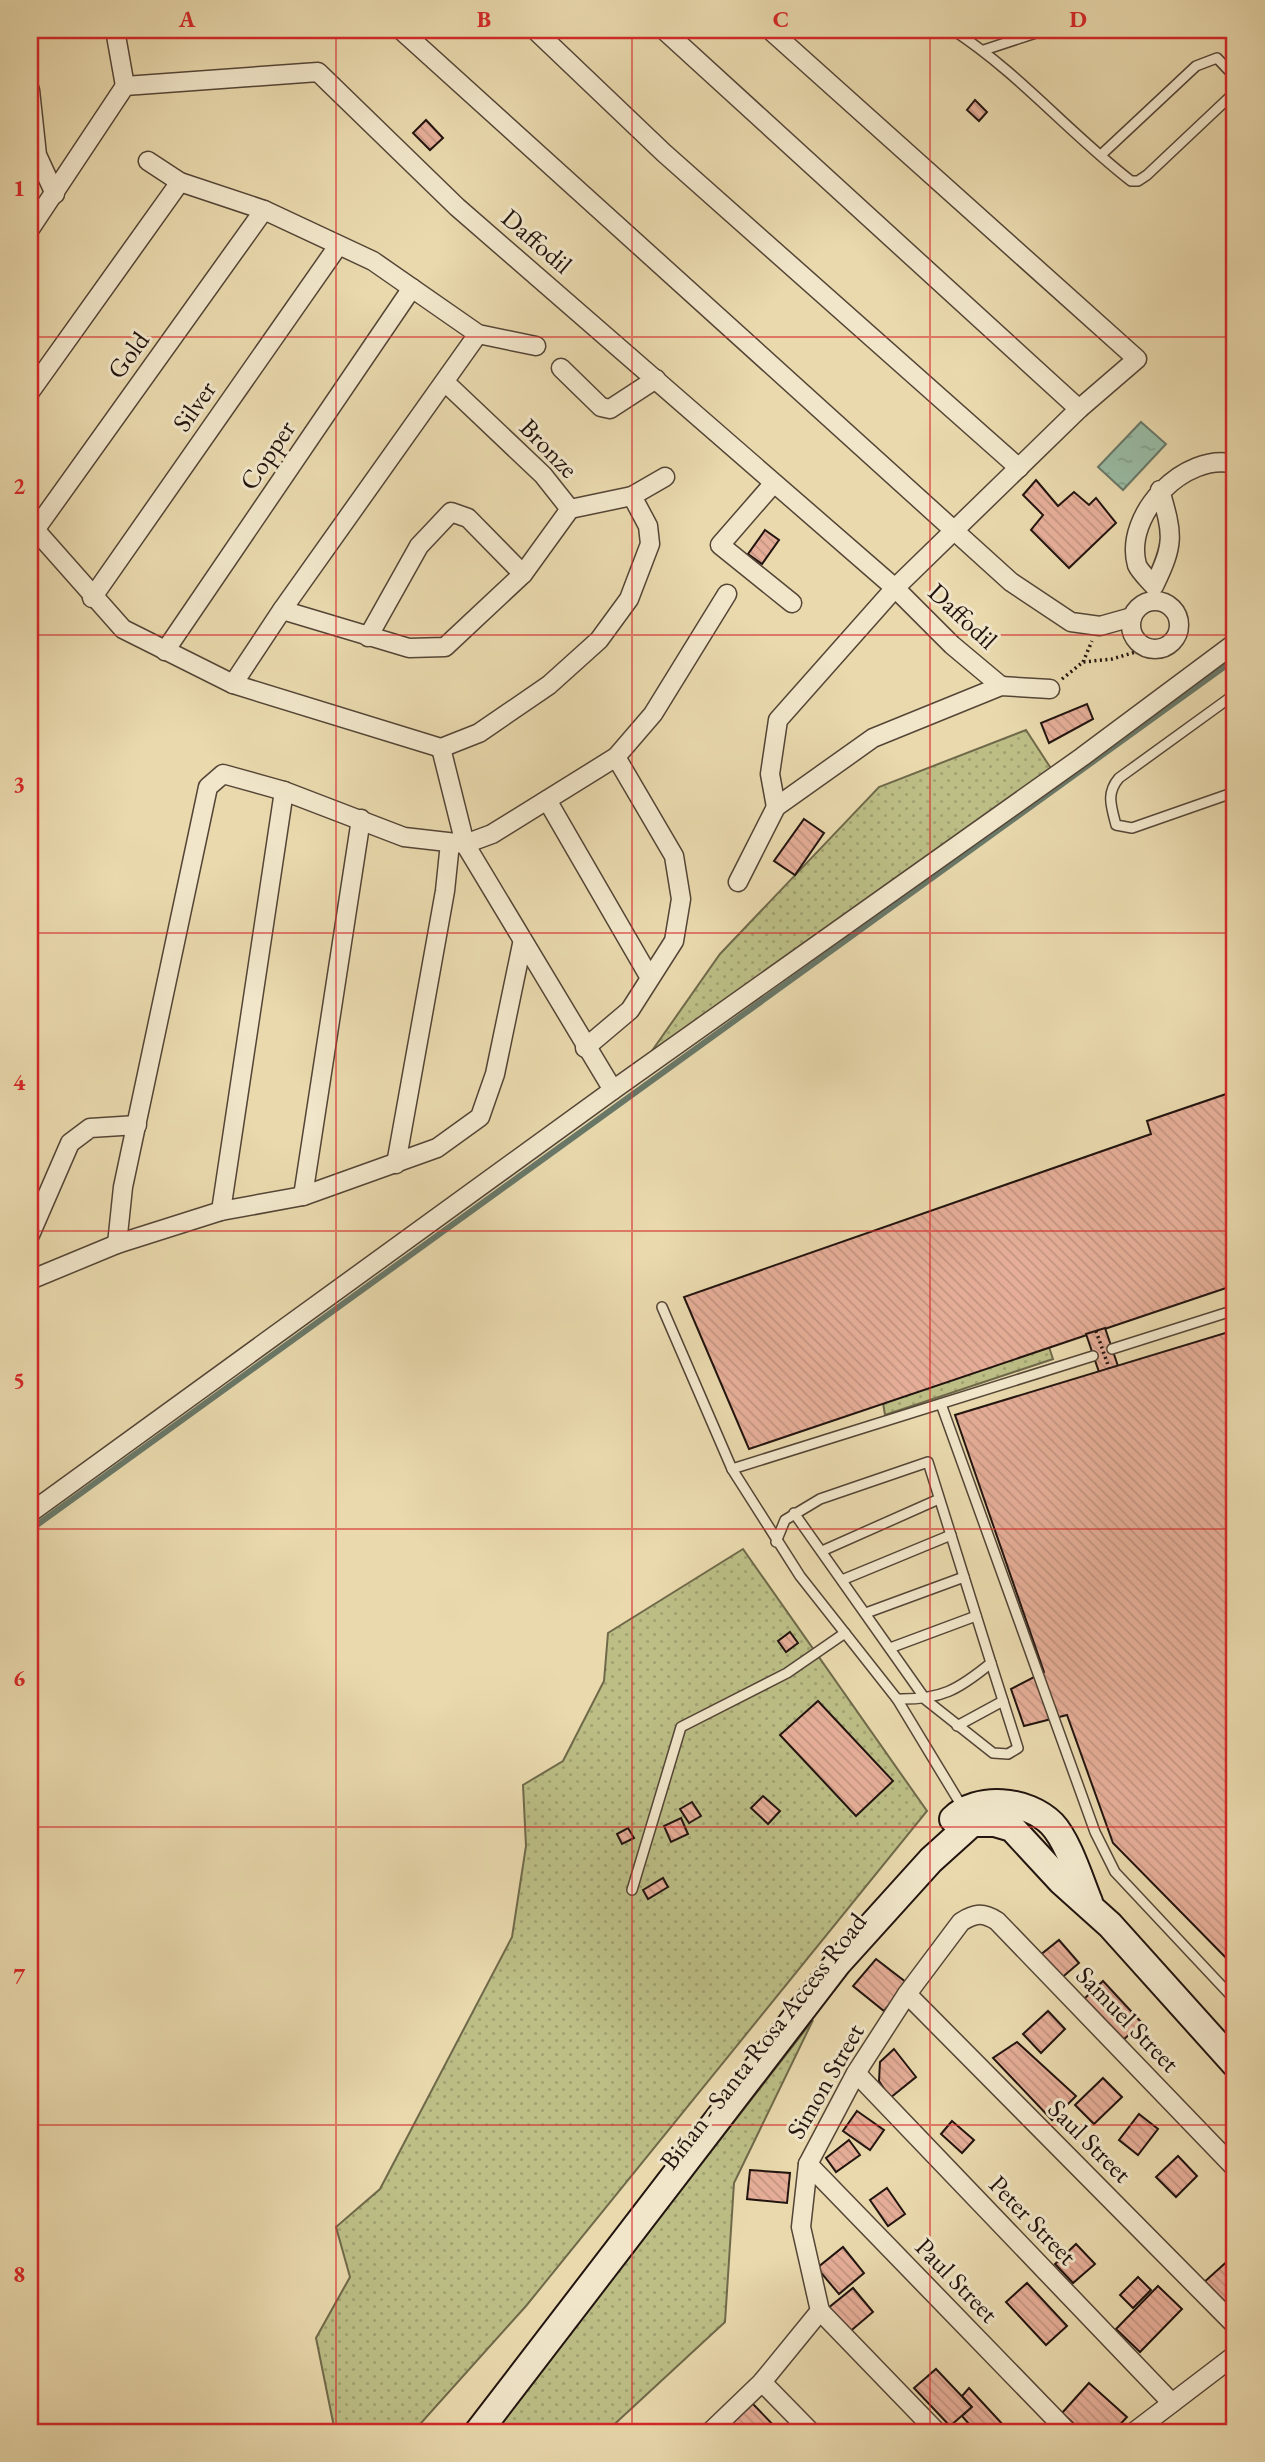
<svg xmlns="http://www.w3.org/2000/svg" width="1265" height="2462" font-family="'EB Garamond',serif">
<defs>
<pattern id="grass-dots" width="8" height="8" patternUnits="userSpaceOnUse" patternTransform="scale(1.75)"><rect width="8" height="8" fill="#bcbe86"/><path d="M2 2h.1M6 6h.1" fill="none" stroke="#a1a272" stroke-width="1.8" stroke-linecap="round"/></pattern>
<pattern id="water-ripples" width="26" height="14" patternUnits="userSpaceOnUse" patternTransform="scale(1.75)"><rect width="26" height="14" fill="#99bba4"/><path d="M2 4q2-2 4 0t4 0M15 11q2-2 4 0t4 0" fill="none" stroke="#84a08c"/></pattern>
<pattern id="building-back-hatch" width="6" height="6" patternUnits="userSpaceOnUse" patternTransform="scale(1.75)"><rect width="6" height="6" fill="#e6ae98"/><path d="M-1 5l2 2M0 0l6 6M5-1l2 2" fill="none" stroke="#c59582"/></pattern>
</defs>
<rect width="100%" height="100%" fill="#e9d9ad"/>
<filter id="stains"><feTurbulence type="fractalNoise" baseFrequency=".00286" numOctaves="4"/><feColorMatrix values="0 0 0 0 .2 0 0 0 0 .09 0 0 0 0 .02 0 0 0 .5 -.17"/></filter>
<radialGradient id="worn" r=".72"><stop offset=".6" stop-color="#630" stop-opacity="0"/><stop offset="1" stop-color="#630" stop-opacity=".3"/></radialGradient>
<g fill="url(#grass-dots)" stroke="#6f694a" stroke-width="2">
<path d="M1026 730 1052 770 642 1065 720 954 879 787Z"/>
<path d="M1049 1347 1053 1359 885 1415 883 1403Z"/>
<path d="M743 1549 927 1811 526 2306 413 2432H335L316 2338 350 2277 336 2227 380 2189 512 1937 526 1846 523 1785 563 1761 604 1681 608 1633Z"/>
<path d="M813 2020 734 2183 725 2322 606 2432H493Z"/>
</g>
<path fill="url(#water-ripples)" stroke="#697868" stroke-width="2" d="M1141 422 1166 444 1123 490 1098 467Z"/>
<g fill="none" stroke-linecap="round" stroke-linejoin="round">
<path stroke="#697868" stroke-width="6" d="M30 1530 1235 659"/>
</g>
<g fill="url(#building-back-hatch)" stroke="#22140f" stroke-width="2">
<path d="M975 100 987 112 979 121 967 110Z"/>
<path d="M426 120 443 138 430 150 413 133Z"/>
<path d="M1036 480 1058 506 1074 492 1089 505 1096 498 1116 523 1069 568 1031 530 1043 515 1023 495Z"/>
<path d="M765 530 779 540 762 564 748 554Z"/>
<path d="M1087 704 1093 719 1049 743 1041 723Z"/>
<path d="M804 819 824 833 795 875 774 861Z"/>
<path d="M1235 1091V1285L749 1449 684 1297 1151 1134 1147 1121Z"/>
<path d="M1105 1328 1118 1366 1099 1372 1086 1334Z"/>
<path d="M1235 1330V1967L1113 1843 1067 1715 1024 1726 1011 1689 1044 1672 955 1415Z"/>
<path d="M790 1632 798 1643 786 1652 778 1641Z"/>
<path d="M818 1701 893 1781 856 1816 780 1735Z"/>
<path d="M763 1796 780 1811 768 1824 751 1808Z"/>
<path d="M692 1802 701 1816 689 1823 680 1809Z"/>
<path d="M681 1818 688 1834 671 1842 664 1826Z"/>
<path d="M628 1828 634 1838 622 1844 617 1834Z"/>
<path d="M663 1878 668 1887 648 1899 643 1890Z"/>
<path d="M1059 1940 1079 1963 1059 1980 1039 1956Z"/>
<path d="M876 1959 907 1983 884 2011 853 1986Z"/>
<path d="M1103 1981 1142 2023 1122 2041 1084 1999Z"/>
<path d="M1048 2011 1065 2029 1041 2053 1023 2034Z"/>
<path d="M1017 2042 1076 2096 1052 2120 993 2058Z"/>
<path d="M894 2049 916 2077 890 2098 879 2081 880 2062Z"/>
<path d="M1103 2078 1122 2097 1094 2124 1075 2105Z"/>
<path d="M857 2111 884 2130 870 2150 843 2131Z"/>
<path d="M1139 2114 1158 2129 1138 2155 1119 2140Z"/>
<path d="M952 2121 974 2140 962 2153 941 2134Z"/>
<path d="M849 2140 860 2155 836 2172 826 2158Z"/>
<path d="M1178 2156 1197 2176 1176 2197 1156 2177Z"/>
<path d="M750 2170 790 2173 787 2203 747 2199Z"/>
<path d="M887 2188 905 2214 888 2226 870 2200Z"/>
<path d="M1076 2244 1095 2264 1073 2283 1055 2264Z"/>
<path d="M843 2247 864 2273 839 2294 817 2268Z"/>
<path d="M1232 2257 1235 2261V2296L1222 2307 1202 2284Z"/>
<path d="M1138 2277 1151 2290 1133 2308 1120 2295Z"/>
<path d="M1027 2283 1067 2326 1046 2345 1006 2302Z"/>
<path d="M1158 2286 1182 2309 1140 2352 1116 2329Z"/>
<path d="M853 2288 873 2312 847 2334 827 2309Z"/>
<path d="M936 2369 972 2407 950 2426 914 2388Z"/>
<path d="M1089 2383 1127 2417 1113 2432H1083L1062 2413Z"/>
<path d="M969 2388 1005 2427 999 2432H976L962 2416 972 2407 962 2396Z"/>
<path d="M752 2403 780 2432H720Z"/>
</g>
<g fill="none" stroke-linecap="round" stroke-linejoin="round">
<defs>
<g id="service">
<path d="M953 30C1019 73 1069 133 1131 181H1138L1147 175 1235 92"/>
<path d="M984 50 1045 30"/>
<path d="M1102 154 1196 66 1217 58 1235 77"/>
<path d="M1235 694 1119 778C1106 793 1111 806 1116 825L1132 828 1235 792"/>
<path d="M662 1307 732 1469"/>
<path d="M1112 1349 1235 1310"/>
<path d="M941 1404 1095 1832 1115 1872 1235 2000"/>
<path d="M794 1513 926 1700 993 1753 1008 1754 1018 1748 991 1663"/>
<path d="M776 1542 785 1520 820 1499 928 1462 991 1663C958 1690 941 1700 897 1699"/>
<path d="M822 1551 939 1499"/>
<path d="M842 1580 951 1535"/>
<path d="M866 1613 964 1577"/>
<path d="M890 1648 976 1616"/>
<path d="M957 1726 1003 1701"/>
<path d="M963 1808 897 1699 800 1576 732 1469 1093 1356"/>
<path d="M632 1890 681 1727 787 1673 845 1633"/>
</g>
<g id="minor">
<path d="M115 30 125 86"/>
<path d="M401 30 1011 582 1071 622 1100 626 1132 617"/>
<path d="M535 30 664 153 1019 468"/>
<path d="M664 30 1079 409"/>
<path d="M770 30 1137 359 1079 409 895 588 778 720 770 774 776 807"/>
<path d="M30 90 37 155 55 194"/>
<path d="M148 161 180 182 264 210 373 261 478 334 536 346"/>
<path d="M30 229 125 86 318 72 457 207 895 588 952 645 1001 686"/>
<path d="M561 368 601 407 610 409 656 379"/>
<path d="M446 383 543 475 570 509 632 496 665 477"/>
<path d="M30 392 180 182"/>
<path d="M773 484 720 545 792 603"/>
<path d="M1160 490C1173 535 1175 543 1154 586 1149 580 1140 572 1137 565 1123 515 1185 451 1235 464"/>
<path d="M30 524 123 629 233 684 441 748 479 733 549 685 599 640 629 599 650 544 648 526 632 496"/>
<path d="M35 530 264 210"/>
<path d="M92 598 338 246"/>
<circle cx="1155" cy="625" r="24"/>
<path d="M282 610 409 648 445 647 523 574 570 509"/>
<path d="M368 637 419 546 451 512 468 518 523 574"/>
<path d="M165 651 412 288"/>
<path d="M233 684 282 610 478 334"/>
<path d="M441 748 465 844 613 1090"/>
<path d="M547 800 650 978"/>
<path d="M738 882 776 807 873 738 1001 686 1050 689"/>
<path d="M585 1048 630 1010 674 941 681 899 674 856 616 757"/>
<path d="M396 1164 445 891 450 843"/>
<path d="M303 1196 361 819"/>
<path d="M221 1211 284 791"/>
<path d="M30 1235 70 1143 90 1128 137 1125"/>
<path d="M117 1244 123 1187 208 787 223 774 284 791 404 837 465 844 492 834 616 757 653 714 727 594"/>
<path d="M30 1280 117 1244 221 1211 303 1196 437 1148 480 1117 495 1074 522 944"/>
<path d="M30 1513 613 1090 1082 757 1235 643"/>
<path d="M907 1994 1235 2325"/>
<path d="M856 2073 1172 2403"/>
<path d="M808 2164 1068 2432"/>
<path d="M820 2311 937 2432"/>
<path d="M762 2382 811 2432"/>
<path d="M710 2432 762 2382 820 2311 801 2227 808 2164 856 2073 907 1994 961 1922C975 1913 983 1912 997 1921L1235 2168"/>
<path d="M1134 2432 1235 2355"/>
</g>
<g id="secondary">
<path d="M953 1819C977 1795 1027 1799 1052 1824 1068 1841 1080 1880 1089 1902"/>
<path d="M478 2432 837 1964 931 1860 972 1823H995L1012 1828 1061 1881 1110 1925 1235 2064"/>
</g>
</defs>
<use href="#service" stroke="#544536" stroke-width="12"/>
<use href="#minor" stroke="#544536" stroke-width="21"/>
<use href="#secondary" stroke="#22140f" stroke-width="30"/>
<g stroke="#22140f" stroke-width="3.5" stroke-dasharray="2 3.5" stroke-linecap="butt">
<path d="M1083 662 1092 641"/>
<path d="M1062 679 1083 662 1112 659 1149 648"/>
</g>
<use href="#service" stroke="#f1e6ca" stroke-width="9"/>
<use href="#minor" stroke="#f1e6ca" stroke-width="18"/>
<use href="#secondary" stroke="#f1e6ca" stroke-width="26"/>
<path stroke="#22140f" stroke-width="3.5" stroke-dasharray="2 3.5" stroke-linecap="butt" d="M1096 1331 1109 1368"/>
</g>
<path fill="none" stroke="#d62828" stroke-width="2" stroke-opacity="0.55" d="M336 30V2432M632 30V2432M930 30V2432M30 337H1235M30 635H1235M30 933H1235M30 1231H1235M30 1529H1235M30 1827H1235M30 2125H1235"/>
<g text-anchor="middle" stroke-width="6" stroke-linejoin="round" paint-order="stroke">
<g font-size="26" fill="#22140f" stroke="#f1e6ca">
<text transform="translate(537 241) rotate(41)" y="9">Daffodil</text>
<text transform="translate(128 355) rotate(-54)" y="9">Gold</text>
<text transform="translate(194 406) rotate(-55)" y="9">Silver</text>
<text transform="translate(549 448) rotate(46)" y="9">Bronze</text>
<text transform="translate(267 455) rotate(-56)" y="9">Copper</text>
<text transform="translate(963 616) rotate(43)" y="9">Daffodil</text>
<text transform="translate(1128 2019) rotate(46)" y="9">Samuel Street</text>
<text transform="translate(763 2041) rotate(-52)" y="9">Biñan - Santa Rosa Access Road</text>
<text transform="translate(825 2081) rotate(-60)" y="9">Simon Street</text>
<text transform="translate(1090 2141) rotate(45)" y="9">Saul Street</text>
<text transform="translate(1033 2220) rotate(46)" y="9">Peter Street</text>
<text transform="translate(957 2280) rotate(46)" y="9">Paul Street</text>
</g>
</g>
<rect width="1265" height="2462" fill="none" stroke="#e9d9ad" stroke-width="77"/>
<rect x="38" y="38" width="1188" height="2386" fill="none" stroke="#d62828" stroke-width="2.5"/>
<g font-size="23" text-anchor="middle" font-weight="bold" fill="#d62828">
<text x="187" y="27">A</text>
<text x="484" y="27">B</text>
<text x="781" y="27">C</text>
<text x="1078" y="27">D</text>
<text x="19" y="196">1</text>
<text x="19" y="494">2</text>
<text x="19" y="792">3</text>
<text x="19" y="1090">4</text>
<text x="19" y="1388">5</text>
<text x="19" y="1686">6</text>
<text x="19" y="1984">7</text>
<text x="19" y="2282">8</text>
</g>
<rect width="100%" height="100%" filter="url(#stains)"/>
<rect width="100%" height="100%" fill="url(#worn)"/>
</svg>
